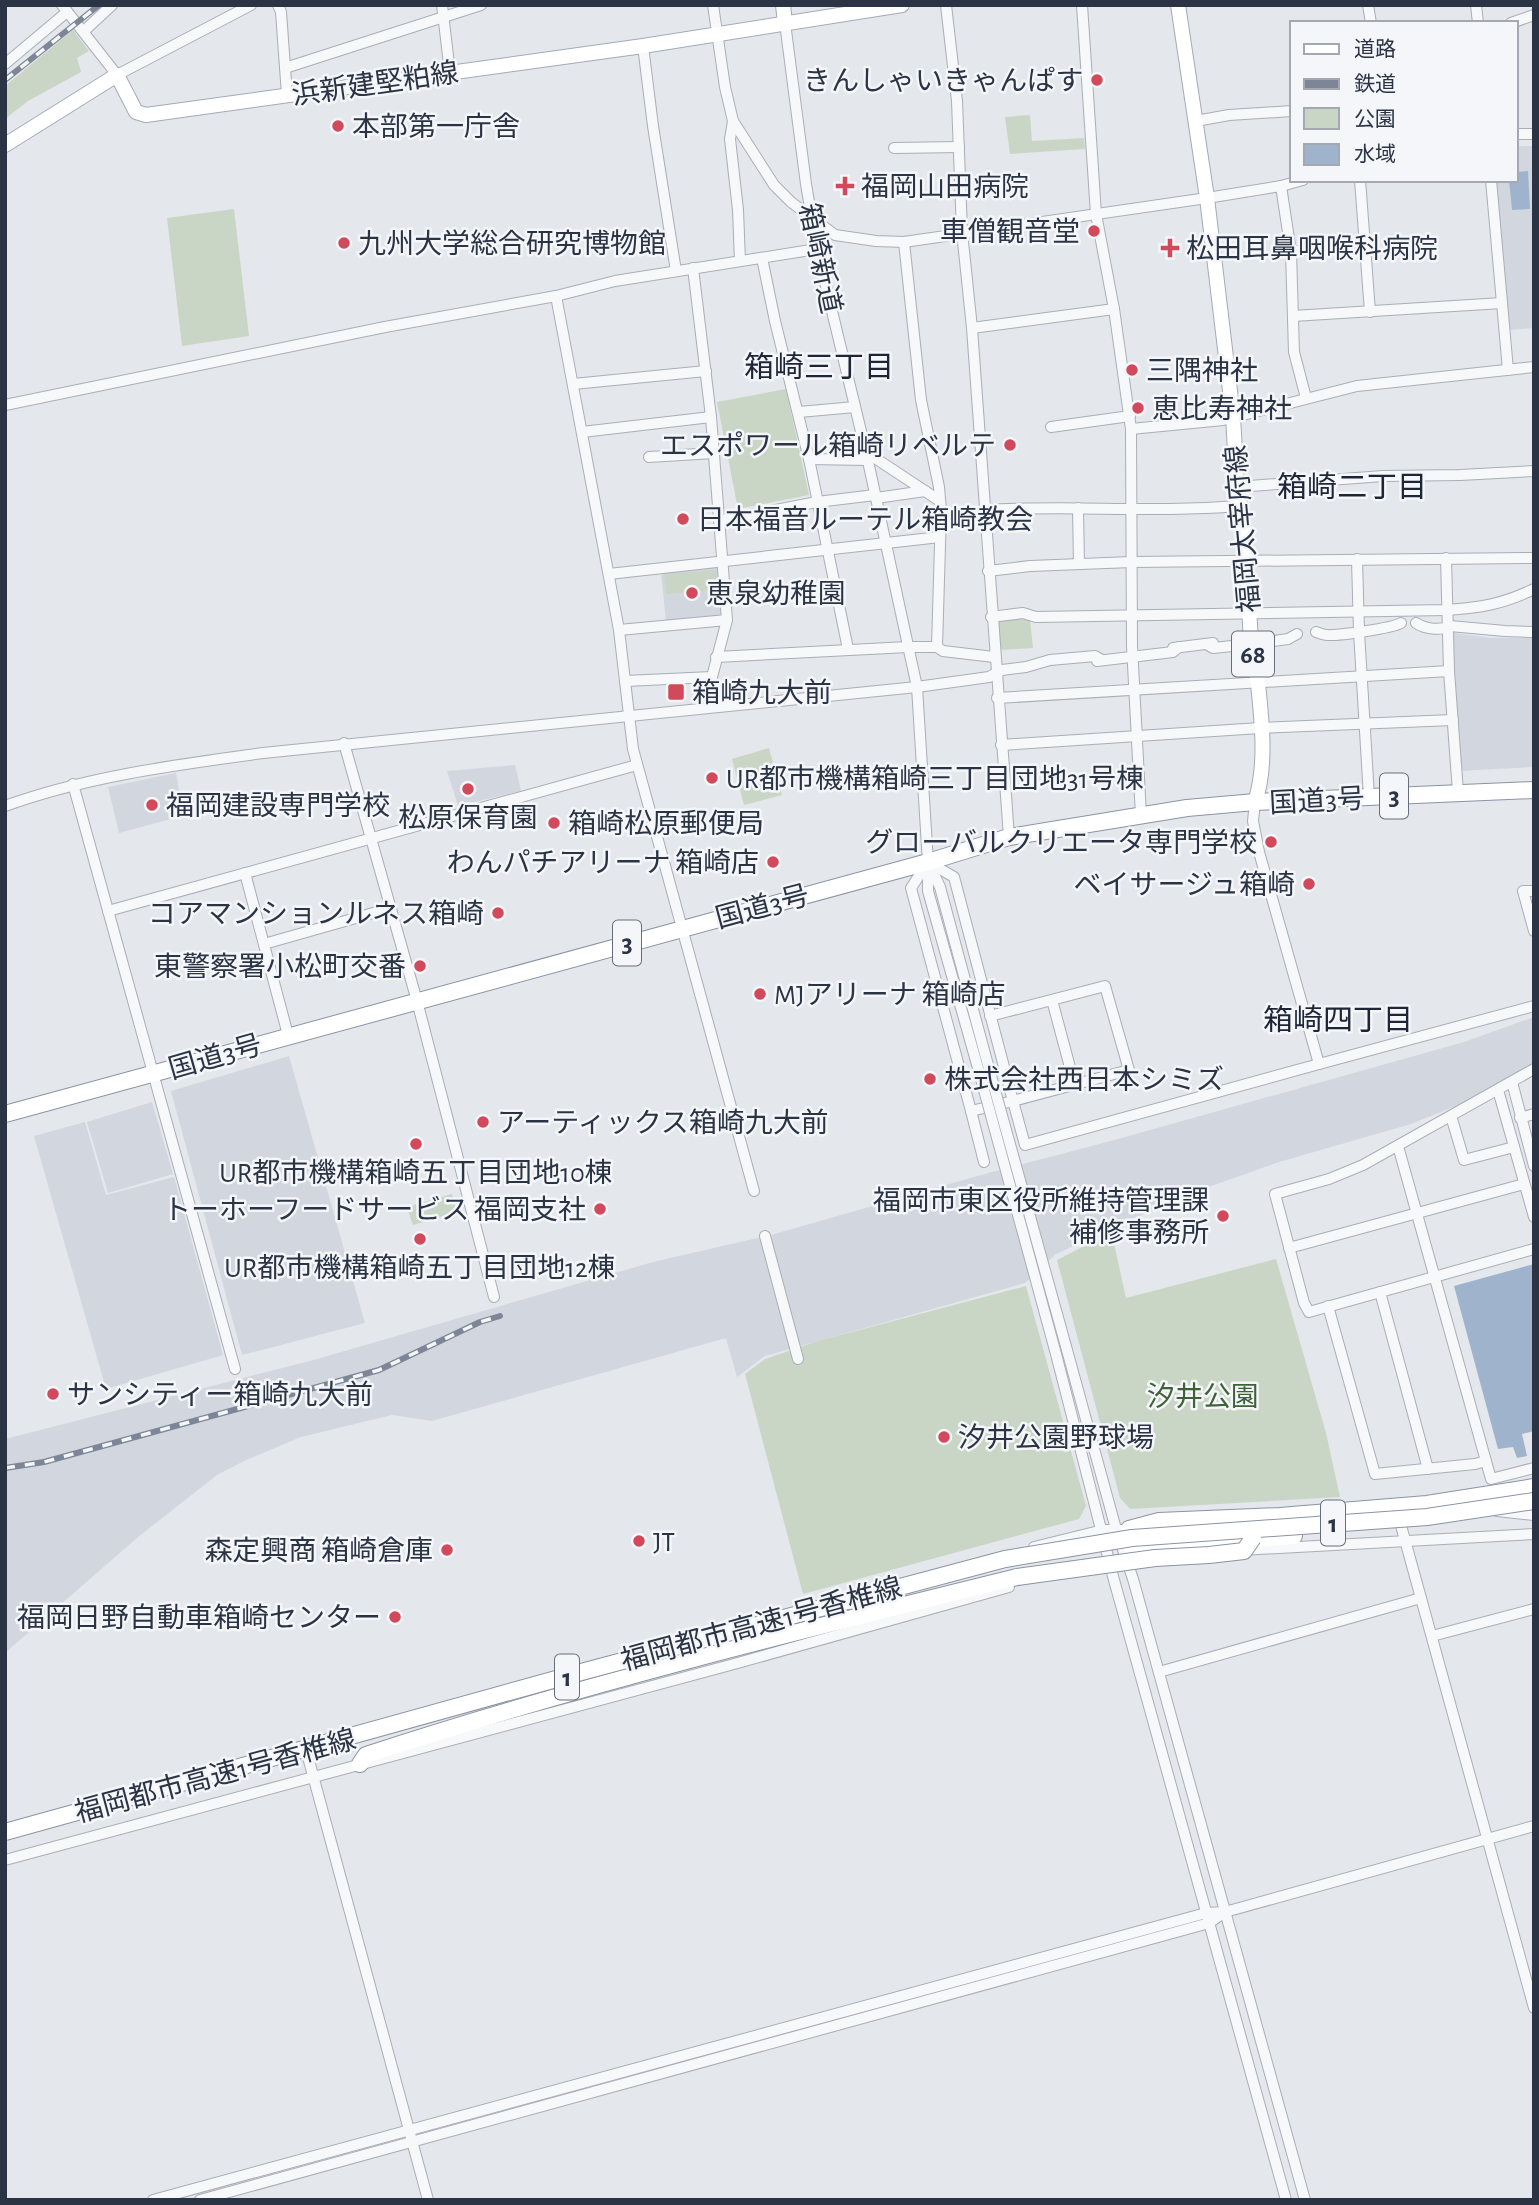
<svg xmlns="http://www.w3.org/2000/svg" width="1539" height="2205" font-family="'Alegreya Sans','Noto Sans JP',sans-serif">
<rect width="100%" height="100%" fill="#e4e7ec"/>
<g fill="#d2d6de">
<path d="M1516 146H1534V328L1509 330 1496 180H1516Z"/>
<path d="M720 566 723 614 666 622 661 572Z"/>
<path d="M1454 633 1491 638H1534V767L1459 771 1450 636Z"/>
<path d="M515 765 521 791 458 806 447 771Z"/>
<path d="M176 773 180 796H190L193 813 119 833 108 787Z"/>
<path d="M1534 1017V1064L1473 1099 1411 1124 1279 1162 1186 1195 1056 1254 1025 1283 765 1356 737 1377 726 1338 432 1421 392 1415 301 1437 244 1461 217 1475 138 1537 5 1653V1439L310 1361 653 1262 771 1235 981 1175 1111 1141 1464 1042Z"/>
<path d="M289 1056 365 1323 242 1355 171 1091Z"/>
<path d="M152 1102 173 1174 108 1193 87 1122Z"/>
<path d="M85 1122 106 1195 174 1177 223 1355 106 1389 34 1136Z"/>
</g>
<g fill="#c9d6c5">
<path d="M73 30 89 51 77 58 81 72 28 101 5 119V86Z"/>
<path d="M1030 115 1032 141 1084 138 1085 149 1010 154 1005 117Z"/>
<path d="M234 209 249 336 182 346 167 218Z"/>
<path d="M786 389 809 495 738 509 717 402Z"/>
<path d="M716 570 718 589 666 594 664 574Z"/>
<path d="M1009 618 1030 620 1033 648 999 650 997 619Z"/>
<path d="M769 748 782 795 744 805 732 759Z"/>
<path d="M452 1194 457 1212 413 1225 407 1207Z"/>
<path d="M1113 1239 1126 1298 1276 1259 1326 1433 1340 1497 1130 1509 1120 1498 1057 1260 1088 1244Z"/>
<path d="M1026 1286 1086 1506 1079 1519 803 1594 745 1374 765 1359 818 1341Z"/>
</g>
<g fill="#9fb4cc">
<path d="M1528 171 1530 209 1512 210 1509 180H1516V172Z"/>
<path d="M1534 1264V1431L1522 1434 1527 1456 1517 1458 1513 1447 1498 1449 1454 1286Z"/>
</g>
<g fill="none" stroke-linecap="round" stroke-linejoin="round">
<defs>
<g id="minor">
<path d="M62 5 117 75 251 5"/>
<path d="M278 5 281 12 287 95"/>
<path d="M442 5 450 73"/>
<path d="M713 5 725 87 733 121 774 185 791 202 835 235 876 241 904 242 1207 198 1281 186 1303 180"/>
<path d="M946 5 957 101 962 232 972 328 1009 837"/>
<path d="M1082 5 1096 214 1114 309 1131 429 1132 646 1141 816"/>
<path d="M1368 5 1371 23"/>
<path d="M1476 5 1478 23"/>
<path d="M785 23 806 184 817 249 866 452 917 687 928 862V891L978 1068"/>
<path d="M1511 23 1534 15"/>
<path d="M84 31 112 5"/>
<path d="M643 46 653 126 676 271"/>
<path d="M5 64 67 12"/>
<path d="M285 68 481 5"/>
<path d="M733 121 730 139 738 210 740 261"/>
<path d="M1196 121 1229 115 1292 111"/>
<path d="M1516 134H1534"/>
<path d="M894 148 959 147"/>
<path d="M1360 180 1370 312"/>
<path d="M1491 180 1508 370"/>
<path d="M1281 186 1291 252 1294 352 1306 398"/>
<path d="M904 242 921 400 939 487 941 511 937 647"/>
<path d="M1291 252 1364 241"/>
<path d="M762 258 775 321 809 459 848 649"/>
<path d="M556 296 619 630 633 749 754 1191"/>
<path d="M1293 316 1502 303"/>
<path d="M972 328 1114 309"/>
<path d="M573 384 706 371"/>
<path d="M5 405 385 327 556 296 615 281 817 249"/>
<path d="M799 412 855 407"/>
<path d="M1051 427 1130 416"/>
<path d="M1131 429 1223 420 1357 386 1534 367"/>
<path d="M582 432 711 417"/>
<path d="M866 452 940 501"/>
<path d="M649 457 714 453"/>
<path d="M809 459 868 460"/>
<path d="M1237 487 1383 476 1460 475 1534 471"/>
<path d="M876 498 925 491"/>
<path d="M1078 508 1079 564"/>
<path d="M984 510C1069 505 1153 513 1238 506"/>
<path d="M719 521 817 502 875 495"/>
<path d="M1446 558 1449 671 1458 792"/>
<path d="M1357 559 1359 632 1369 797"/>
<path d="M988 571 1030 566 1132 562 1534 558"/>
<path d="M609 574 940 537"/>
<path d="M991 617 1023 613 1036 617 1446 610C1480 608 1503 604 1534 589"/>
<path d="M1416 623C1425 629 1440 631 1450 626L1505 631 1534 632"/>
<path d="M619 630 727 620"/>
<path d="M1316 632C1319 633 1324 635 1327 635 1338 636 1393 628 1401 623"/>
<path d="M1206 644 1213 648 1251 644 1288 639 1297 634"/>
<path d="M1173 648 1213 643"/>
<path d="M716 657 908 647H937L943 651 994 657"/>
<path d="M1097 661 1173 652 1179 647"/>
<path d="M625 681 712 677 727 620 711 417 693 268"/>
<path d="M997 698 1449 671"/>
<path d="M344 743 417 1001 494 1297"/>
<path d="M1001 745 1260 728 1453 720"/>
<path d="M73 784 235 1369"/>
<path d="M1255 802 1253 821 1259 852 1319 1064 1534 1006"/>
<path d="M5 806C88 776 176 765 263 753L917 687 989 677 1002 670 1026 667 1050 660 1095 656 1102 660"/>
<path d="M928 862 954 877 1013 1101 971 1111 911 888Z"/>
<path d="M931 868 940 887 988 1065"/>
<path d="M245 873 288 1035"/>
<path d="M1534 891H1523L1534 931"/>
<path d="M108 911 637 765"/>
<path d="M264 944 391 908"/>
<path d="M1052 1000 1075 1086"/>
<path d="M990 1016 1105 986 1129 1070 1013 1101 1025 1145 1319 1064"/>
<path d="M1534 1069 1363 1165 1329 1179 1275 1194 1304 1303 1309 1312 1534 1249"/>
<path d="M1512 1082 1534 1166"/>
<path d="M1498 1090 1534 1217"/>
<path d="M971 1111 984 1162"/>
<path d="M1451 1116 1464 1160 1514 1147"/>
<path d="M1520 1118 1534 1114"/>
<path d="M1398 1146 1491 1479 1534 1468"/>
<path d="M765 1236 798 1359"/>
<path d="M1289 1248 1524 1184"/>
<path d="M1380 1292 1428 1469"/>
<path d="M1328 1306 1375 1474 1475 1464 1486 1461"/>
<path d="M1067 1350 1116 1529 1133 1579 1305 2200"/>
<path d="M1056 1354 1114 1580 1286 2200"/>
<path d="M1497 1511 1534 1515"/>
<path d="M1400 1522 1534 2008"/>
<path d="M1034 1547 1103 1530H1135"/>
<path d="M1241 1550 1534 1534"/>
<path d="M1432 1636 1534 1609"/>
<path d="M1159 1672 1421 1598"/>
<path d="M305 1746 428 2200"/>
<path d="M5 1860 734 1664 1009 1587"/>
<path d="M153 2200 1206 1913 1225 1912 1534 1826"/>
<path d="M200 2200 1209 1923 1225 1912"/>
</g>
<g id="major">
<path d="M783 5 785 23"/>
<path d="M1178 5 1207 198 1233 416 1238 506 1241 505C1247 551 1248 595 1251 641 1252 655 1256 669 1258 684 1262 722 1267 766 1255 802"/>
<path d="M5 145 117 75 136 112 146 115 643 46 902 5"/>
</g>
<g id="highway">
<path d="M5 1114 928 862 1009 837 1187 808 1255 802 1534 790"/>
<path d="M1129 1529 1159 1521 1280 1516 1427 1504 1534 1487"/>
<path d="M1132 1548 1294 1536"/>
<path d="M360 1764 366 1755C580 1685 798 1631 1017 1577"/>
</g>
</defs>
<use href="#minor" stroke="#a9aeb7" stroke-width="12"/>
<use href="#major" stroke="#a3abb8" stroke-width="16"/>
<use href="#highway" stroke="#8b94a3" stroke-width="18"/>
<use href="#minor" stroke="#f7f8fa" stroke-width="10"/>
<use href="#major" stroke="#fff" stroke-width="14"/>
<use href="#highway" stroke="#fff" stroke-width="16"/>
<defs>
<g id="rail">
<path d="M5 80 99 5"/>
<path d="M5 1468 44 1462 379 1370 480 1322 500 1316"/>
</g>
</defs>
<use href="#rail" stroke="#7d8696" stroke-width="6"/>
<use href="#rail" stroke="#f4f6f9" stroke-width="3.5" stroke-dasharray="10" stroke-linecap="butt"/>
<defs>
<g id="minor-bridge">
<path d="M988 1065 1067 1350"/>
<path d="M978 1068 1056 1354"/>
</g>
<g id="highway-bridge">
<path d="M1017 1577 1155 1558 1209 1555 1244 1551 1253 1538"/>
<path d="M5 1832 585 1671 1005 1559 1132 1538 1427 1517 1534 1501"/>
</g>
</defs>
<use href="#minor-bridge" stroke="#a9aeb7" stroke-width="12" stroke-linecap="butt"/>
<use href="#highway-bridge" stroke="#8b94a3" stroke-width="18" stroke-linecap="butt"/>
<use href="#minor-bridge" stroke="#f7f8fa" stroke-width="10"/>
<use href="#highway-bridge" stroke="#fff" stroke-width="16"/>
</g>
<g fill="#d1495b" stroke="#f4f6f9" stroke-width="2.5">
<circle cx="1097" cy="80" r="7"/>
<circle cx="338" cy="126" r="7"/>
<path d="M841.5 175.5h7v7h7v7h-7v7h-7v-7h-7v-7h7z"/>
<circle cx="1094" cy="231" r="7"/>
<circle cx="344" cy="243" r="7"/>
<path d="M1166.5 237.5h7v7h7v7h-7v7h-7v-7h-7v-7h7z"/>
<circle cx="1132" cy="370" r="7"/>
<circle cx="1138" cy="408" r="7"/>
<circle cx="1010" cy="445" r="7"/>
<circle cx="683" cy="519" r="7"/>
<circle cx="692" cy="593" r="7"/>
<rect x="667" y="683" width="18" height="18" rx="3.5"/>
<circle cx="712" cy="778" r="7"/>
<circle cx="468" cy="789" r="7"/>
<circle cx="152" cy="805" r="7"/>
<circle cx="554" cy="823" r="7"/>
<circle cx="1271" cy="842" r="7"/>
<circle cx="773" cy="862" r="7"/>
<circle cx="1309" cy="884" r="7"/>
<circle cx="498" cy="913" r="7"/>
<circle cx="420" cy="966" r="7"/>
<circle cx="760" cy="994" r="7"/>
<circle cx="930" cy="1079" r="7"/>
<circle cx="483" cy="1122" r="7"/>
<circle cx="416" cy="1144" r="7"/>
<circle cx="600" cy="1209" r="7"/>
<circle cx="1223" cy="1216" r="7"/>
<circle cx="420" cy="1239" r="7"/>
<circle cx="53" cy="1394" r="7"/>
<circle cx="944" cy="1437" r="7"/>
<circle cx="639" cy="1541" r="7"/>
<circle cx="447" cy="1550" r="7"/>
<circle cx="395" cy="1617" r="7"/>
</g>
<g text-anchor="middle" stroke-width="5" stroke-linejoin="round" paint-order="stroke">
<g fill="#f4f6f9" stroke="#676e7b" stroke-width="2">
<rect x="1232" y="631.5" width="42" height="45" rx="5"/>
<rect x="1380" y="773.5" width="28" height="45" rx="5"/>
<rect x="613" y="920.5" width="28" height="45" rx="5"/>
<rect x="1321" y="1500.5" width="24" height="45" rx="5"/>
<rect x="555" y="1654.5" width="24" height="45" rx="5"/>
</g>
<g font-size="26" font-weight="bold" fill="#2b3445">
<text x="1253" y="663">68</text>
<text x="1394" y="805">3</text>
<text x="627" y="952">3</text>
<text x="1333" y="1532">1</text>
<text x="567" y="1686">1</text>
</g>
<g font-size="28" fill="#2b3445" stroke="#f4f6f9" text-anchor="start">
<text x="1083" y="90" text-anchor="end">きんしゃいきゃんぱす</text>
<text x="352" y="136">本部第一庁舎</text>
<text x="861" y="196">福岡山田病院</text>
<text x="1080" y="241" text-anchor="end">車僧観音堂</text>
<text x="358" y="253">九州大学総合研究博物館</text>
<text x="1186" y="258">松田耳鼻咽喉科病院</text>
<text x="1146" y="380">三隅神社</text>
<text x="1152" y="418">恵比寿神社</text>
<text x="996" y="455" text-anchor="end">エスポワール箱崎リベルテ</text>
<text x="697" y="529">日本福音ルーテル箱崎教会</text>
<text x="706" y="603">恵泉幼稚園</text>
<text x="692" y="702">箱崎九大前</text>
<text x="726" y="788">UR都市機構箱崎三丁目団地31号棟</text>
<text x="166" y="815">福岡建設専門学校</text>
<text x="468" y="827" text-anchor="middle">松原保育園</text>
<text x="568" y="833">箱崎松原郵便局</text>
<text x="1257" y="852" text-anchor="end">グローバルクリエータ専門学校</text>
<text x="759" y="872" text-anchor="end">わんパチアリーナ 箱崎店</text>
<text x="1295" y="894" text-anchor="end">ベイサージュ箱崎</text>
<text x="484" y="923" text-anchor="end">コアマンションルネス箱崎</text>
<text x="406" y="976" text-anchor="end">東警察署小松町交番</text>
<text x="774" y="1004">MJアリーナ 箱崎店</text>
<text x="944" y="1089">株式会社西日本シミズ</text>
<text x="497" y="1132">アーティックス箱崎九大前</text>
<text x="416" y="1182" text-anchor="middle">UR都市機構箱崎五丁目団地10棟</text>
<text x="1209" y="1210" text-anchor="end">福岡市東区役所維持管理課<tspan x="1209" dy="32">補修事務所</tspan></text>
<text x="586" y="1219" text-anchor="end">トーホーフードサービス 福岡支社</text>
<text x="420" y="1277" text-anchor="middle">UR都市機構箱崎五丁目団地12棟</text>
<text x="67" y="1404">サンシティー箱崎九大前</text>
<text x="958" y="1447">汐井公園野球場</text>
<text x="653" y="1551">JT</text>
<text x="433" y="1560" text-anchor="end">森定興商 箱崎倉庫</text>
<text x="381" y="1627" text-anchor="end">福岡日野自動車箱崎センター</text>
</g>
<g font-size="28" fill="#2b3445" stroke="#f4f6f9">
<text transform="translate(375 83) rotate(-8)" y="10">浜新建堅粕線</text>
<text transform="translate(821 258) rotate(78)" y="10">箱崎新道</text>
<text transform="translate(1242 529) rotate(-95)" y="10">福岡太宰府線</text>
<text transform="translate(1317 800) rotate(-3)" y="10">国道3号</text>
<text transform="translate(762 906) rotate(-15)" y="10">国道3号</text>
<text transform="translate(215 1056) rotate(-16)" y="10">国道3号</text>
<text transform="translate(761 1623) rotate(-15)" y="10">福岡都市高速1号香椎線</text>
<text transform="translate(215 1775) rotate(-15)" y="10">福岡都市高速1号香椎線</text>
</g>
<g font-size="28" fill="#3f6138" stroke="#f4f6f9">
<text x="1203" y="1406">汐井公園</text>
</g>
<g font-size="30" fill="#1d2536" stroke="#f4f6f9">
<text x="819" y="377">箱崎三丁目</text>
<text x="1352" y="497">箱崎二丁目</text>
<text x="1338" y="1030">箱崎四丁目</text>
</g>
</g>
<rect width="1539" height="2205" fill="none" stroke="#2b3445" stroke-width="14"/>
<rect x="1290" y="21" width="228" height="161" fill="#f4f6f9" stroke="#a4a8b1" stroke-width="2"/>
<rect x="1304" y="44" width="35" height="10" fill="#ffffff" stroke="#a4a8b1" stroke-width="2"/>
<text x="1354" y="56" font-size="21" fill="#2b3445">道路</text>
<rect x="1304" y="79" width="35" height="10" fill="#7d8696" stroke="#a4a8b1" stroke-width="2"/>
<text x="1354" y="91" font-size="21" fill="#2b3445">鉄道</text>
<rect x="1304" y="108" width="35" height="21" fill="#c9d6c5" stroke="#a4a8b1" stroke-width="2"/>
<text x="1354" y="126" font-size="21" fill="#2b3445">公園</text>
<rect x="1304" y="144" width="35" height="21" fill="#9fb4cc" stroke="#a4a8b1" stroke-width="2"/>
<text x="1354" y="161" font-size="21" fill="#2b3445">水域</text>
</svg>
